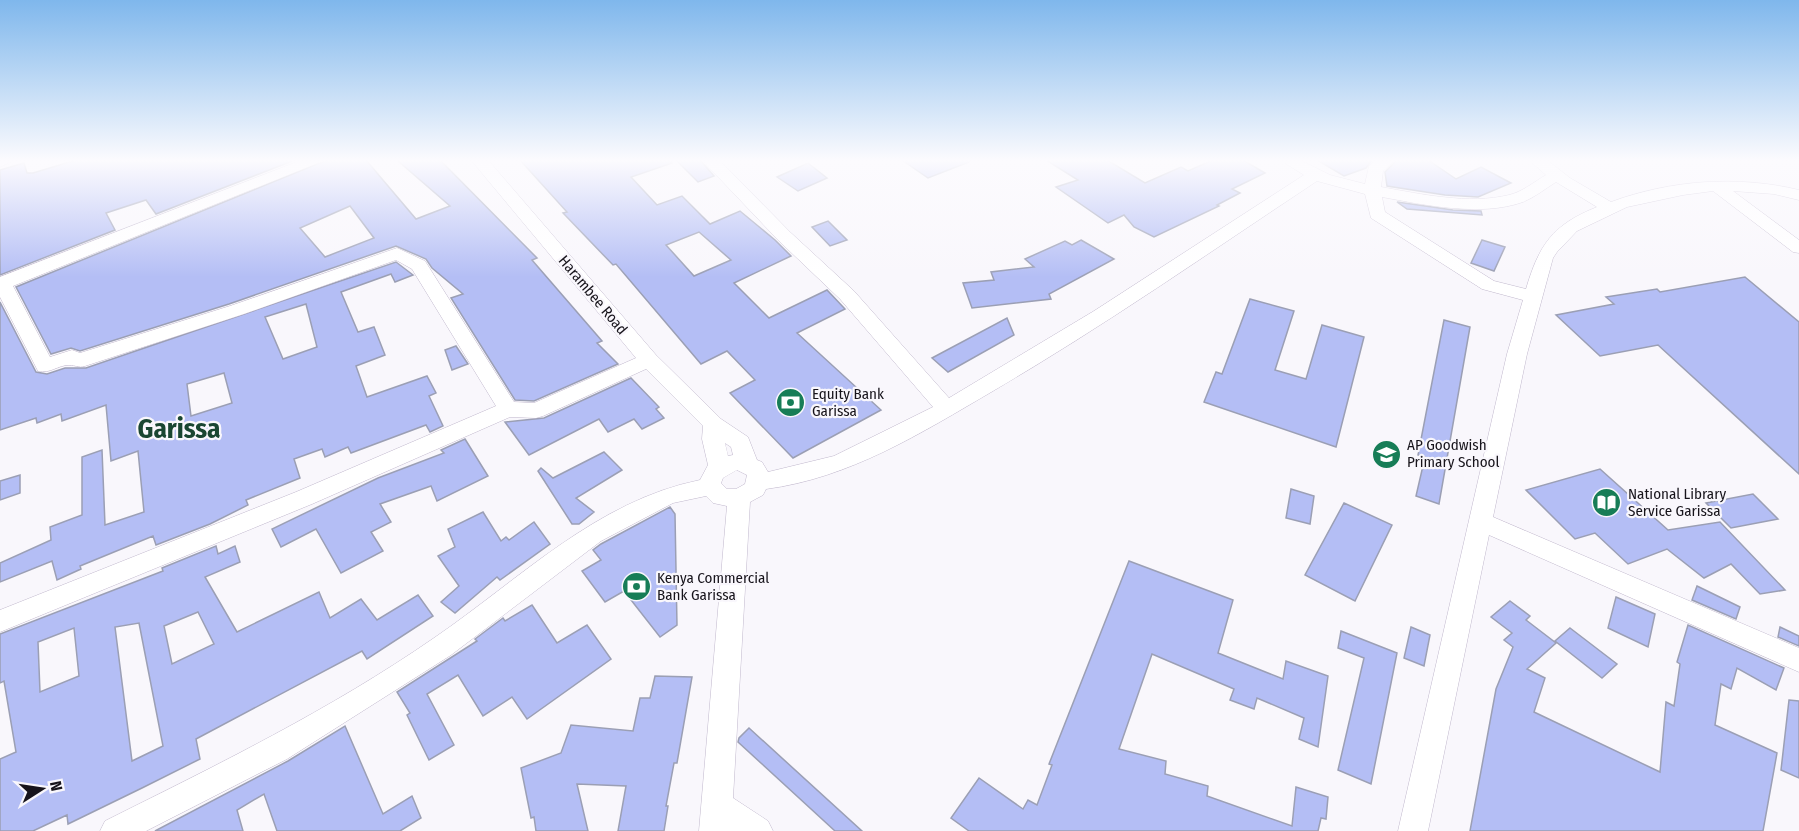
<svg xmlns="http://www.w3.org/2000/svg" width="1799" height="831" font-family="'Fira Sans Condensed',sans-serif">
<rect width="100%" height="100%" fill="#f9f7fc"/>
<g fill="#b4bef5" stroke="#9b9fb4" stroke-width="1.5" fill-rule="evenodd">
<path d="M76 160H295L156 214 146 200 106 213 115 230 0 275V170L24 163 27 173H33Z"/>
<path d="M327 160H366L416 219 450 206 397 160H440L537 258 532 260 602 341 597 343 618 364 534 401 515 400 451 298 463 294 432 268 426 259 396 246 229 304 80 351 71 348 51 354 16 287ZM350 206 374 238 325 257 300 228Z"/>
<path d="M520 160H671L672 163 631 177 657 205 682 196 710 224 740 211 775 240 791 256 734 283 769 318 827 290 845 309 797 333 881 410 793 458 730 393 755 380 727 351 701 364 616 264 613 265 563 213 567 212ZM699 232 731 260 694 276 666 245Z"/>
<path d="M676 160H700L714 176 698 182Z"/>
<path d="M902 160H969V162L928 178Z"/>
<path d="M1046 160H1107L1145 183 1181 167 1188 171 1213 160H1243L1265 173 1232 189 1240 193 1217 205 1219 206 1154 237 1134 227 1124 215 1108 223 1056 187 1078 180Z"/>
<path d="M1317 160H1372L1366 168 1344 176Z"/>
<path d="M1397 160H1428L1456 179 1481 167 1511 183 1478 197 1445 195 1387 186 1385 172Z"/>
<path d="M808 163 827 178 798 191 777 177Z"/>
<path d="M1397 202 1453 210 1481 211 1482 215 1407 209Z"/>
<path d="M828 221 847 240 830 246 812 227Z"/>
<path d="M1081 240 1114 259 1049 294 1051 299 972 308 963 283 994 280 991 272 1034 267 1025 259 1065 241 1072 245Z"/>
<path d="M1482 240 1505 247 1494 271 1471 263Z"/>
<path d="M396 262 413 275 395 282 391 274 341 292 358 332 374 327 385 355 356 366 367 397 427 376 436 393 429 396 443 426 430 432 426 425 351 453 348 447 325 457 322 449 294 459 300 478 246 500 248 505 210 524 156 545 153 536 80 566 81 569 57 580 52 561 0 582V563L51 540 50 527 82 515V457L102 450 105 525 144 512 138 451 111 461 106 405 62 421 61 414 37 423 36 418 0 430V302L36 372 47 374 65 368H86ZM306 304 317 347 283 359 265 317ZM224 373 232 403 191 416 187 384Z"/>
<path d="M1745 277 1799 322V474L1658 345 1600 356 1556 315 1614 304 1606 297 1657 289 1660 292Z"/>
<path d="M1250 299 1294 311 1275 370 1306 379 1322 325 1364 337 1336 447 1204 402 1216 372 1222 374Z"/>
<path d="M1007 318 1014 335 948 372 932 358Z"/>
<path d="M1444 320 1470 327 1439 504 1416 496 1425 457 1418 455Z"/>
<path d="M456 346 468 364 452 370 445 350Z"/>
<path d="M631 378 659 407 656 409 664 418 642 429 634 419 608 432 599 419 529 455 505 422 544 418Z"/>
<path d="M465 439 488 476 437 501 431 486 380 504 391 522 371 532 383 551 341 573 316 529 281 547 272 529 378 478 444 453 441 450Z"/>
<path d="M604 452 622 470 576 498 594 512 579 524H572L538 471 541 468 553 478Z"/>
<path d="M1600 469 1668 530 1720 522 1785 590 1760 594 1731 564 1704 578 1667 549 1628 564 1595 533 1575 539 1526 490Z"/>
<path d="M20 475V493L0 500V481Z"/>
<path d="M1291 489 1314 496 1310 524 1286 518Z"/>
<path d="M1753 494 1778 519 1731 528 1706 503Z"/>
<path d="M1344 503 1392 525 1355 601 1305 575Z"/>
<path d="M670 507 675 514 677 625 660 637 624 591 605 602 582 571 601 560 593 550 601 544Z"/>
<path d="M483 512 501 541 506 537 509 540 534 522 550 544 500 580 497 577 455 613 441 602 459 586 438 556 455 547 448 529Z"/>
<path d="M216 546 218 554 235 546 240 562 205 577 237 632 319 592 330 618 361 599 377 620 418 595 433 616 367 659 362 651 196 739 200 759 142 788 68 824 67 815 33 831H0V759L16 752 4 681 0 683V634L163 571 162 568ZM198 612 214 644 172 664 164 626ZM139 623 163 746 132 761 115 627ZM74 628 79 676 40 692 38 642Z"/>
<path d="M1129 561 1233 600 1218 653 1283 679 1286 661 1328 676 1318 747 1299 739 1304 718 1257 698 1254 709 1230 700 1234 689 1152 654 1119 749 1166 761 1165 774 1208 786 1207 796 1292 826 1296 787 1328 797 1326 819 1321 818 1318 831H969L951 818 979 778 1023 809 1028 800 1037 805 1052 765 1049 764Z"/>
<path d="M1697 586 1740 607 1736 619 1692 600Z"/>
<path d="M1616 597 1655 614 1648 647 1608 628Z"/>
<path d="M1510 601 1530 616 1526 620 1556 643 1527 669 1545 678 1534 712 1660 772 1666 702 1674 706 1680 664 1677 662 1688 625 1784 668 1776 690 1737 668 1731 689 1721 684 1715 725 1777 753 1763 831H1470L1496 689 1513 647 1504 640 1512 633 1491 617Z"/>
<path d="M532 605 557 643 587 625 611 659 527 719 512 697 483 716 458 675 427 694 454 745 429 760 407 715 410 713 397 692 477 641 475 639 503 618 505 621Z"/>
<path d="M1411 627 1430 635 1424 666 1404 658Z"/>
<path d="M1780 627 1799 636V646L1778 637Z"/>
<path d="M1570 628 1617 664 1602 678 1555 641Z"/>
<path d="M1341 631 1397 653 1371 784 1338 770 1364 658 1338 648Z"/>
<path d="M655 676 692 677 677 763H674L666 806H668L664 831H618L626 786 577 784 588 831H536L534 817 531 818 521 768 561 753 571 725 633 731 640 698H650Z"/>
<path d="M1789 700 1799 701V778L1781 770Z"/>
<path d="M345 726 383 814 412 796 421 818 400 831H277L264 794 237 810 243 831H155L288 761Z"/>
<path d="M749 728 862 831H835L738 742 739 738Z"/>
</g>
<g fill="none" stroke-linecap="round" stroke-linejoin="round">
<defs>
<g id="minor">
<path d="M0 160H14L0 167Z"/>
<path d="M302 160H325L13 286 50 357 72 350 80 353 230 306 397 248 425 261 514 402 534 403 636 358 471 160H488L656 355 721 419 748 437 757 460 762 462 768 472 834 456 933 407 840 299 778 240 702 160H719L790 232 854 291 949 398 1094 311 1304 175 1280 160H1300L1330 175 1365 184 1369 166 1376 160H1395L1383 171 1381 187C1421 194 1469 205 1509 195 1522 192 1534 182 1546 175L1529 160H1547L1570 178 1611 202C1670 180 1738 175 1799 190V200L1774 194 1733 191 1799 240V253L1793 252 1713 191 1683 195 1627 207 1577 231 1557 252 1553 258 1527 354 1493 517 1799 648V672L1489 535 1428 831H1398L1507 354 1523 300 1482 289 1371 218 1365 194 1317 181C1210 252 1104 326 993 391 921 433 850 478 766 489L763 495 750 502 733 798 768 821 773 831H699L727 506 713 503 706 496 673 503 601 541 451 655 287 759 146 831H100L105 821C217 765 330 710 434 638 519 580 596 501 700 480L708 465 702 439 703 426 646 369 543 416 536 418 510 417 312 504 0 632V610L296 492 496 406 412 269 396 260 244 314 85 366C78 368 76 365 69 365 58 365 50 374 38 371L0 297V277ZM1556 182 1597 207C1552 225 1539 245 1526 289L1494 281 1385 212 1382 197C1425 205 1481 217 1523 202 1535 197 1545 189 1556 182ZM725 443 731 447 733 455 728 456ZM737 470 747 475 745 484 736 489H727L721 483 723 478Z"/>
</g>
</defs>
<use href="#minor" stroke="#c1b8cd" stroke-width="1"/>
<use href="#minor" fill="#fff" fill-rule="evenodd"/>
</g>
<linearGradient id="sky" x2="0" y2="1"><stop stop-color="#7fb7ec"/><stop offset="0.58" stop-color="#fcfbfe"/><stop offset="1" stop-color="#fcfbfe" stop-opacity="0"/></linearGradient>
<rect width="1799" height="277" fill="url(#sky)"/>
<defs>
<symbol id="bank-disc" viewBox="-11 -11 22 22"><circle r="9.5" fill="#177d57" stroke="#f9f7fc"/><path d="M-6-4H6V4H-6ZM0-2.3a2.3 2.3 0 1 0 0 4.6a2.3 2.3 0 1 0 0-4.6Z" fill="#fff"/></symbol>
<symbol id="school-disc" viewBox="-11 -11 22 22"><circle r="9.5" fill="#177d57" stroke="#f9f7fc"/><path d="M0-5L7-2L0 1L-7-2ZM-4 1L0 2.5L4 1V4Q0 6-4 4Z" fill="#fff"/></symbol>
<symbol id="library-disc" viewBox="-11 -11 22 22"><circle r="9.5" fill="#177d57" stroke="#f9f7fc"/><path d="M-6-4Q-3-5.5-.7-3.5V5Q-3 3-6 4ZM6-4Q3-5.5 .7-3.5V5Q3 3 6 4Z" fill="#fff"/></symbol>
</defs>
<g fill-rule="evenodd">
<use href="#bank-disc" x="774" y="386" width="33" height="33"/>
<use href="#school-disc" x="1370" y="438" width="33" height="33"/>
<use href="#library-disc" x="1590" y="486" width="33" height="33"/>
<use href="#bank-disc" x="620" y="570" width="33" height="33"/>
</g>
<g text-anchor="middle" stroke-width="4.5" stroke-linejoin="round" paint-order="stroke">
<g font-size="15" fill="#17141b" stroke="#f9f7fc">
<text transform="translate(593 295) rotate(50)" y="5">Harambee Road</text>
</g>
<g font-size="15" fill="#17141b" stroke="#f9f7fc" text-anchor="start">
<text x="812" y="399">Equity Bank<tspan x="812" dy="17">Garissa</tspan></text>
<text x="1407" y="450">AP Goodwish<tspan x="1407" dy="17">Primary School</tspan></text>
<text x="1628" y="499">National Library<tspan x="1628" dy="17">Service Garissa</tspan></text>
<text x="657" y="583">Kenya Commercial<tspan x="657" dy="17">Bank Garissa</tspan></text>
</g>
<g font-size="27" font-weight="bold" fill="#1a4632" stroke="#f9f7fc">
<text x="179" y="438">Garissa</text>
</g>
</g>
<g transform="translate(42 789) rotate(78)" stroke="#f9f7fc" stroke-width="4.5" paint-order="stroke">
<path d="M0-4.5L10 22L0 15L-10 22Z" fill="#17141b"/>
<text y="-9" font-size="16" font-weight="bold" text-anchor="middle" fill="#17141b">N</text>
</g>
</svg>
